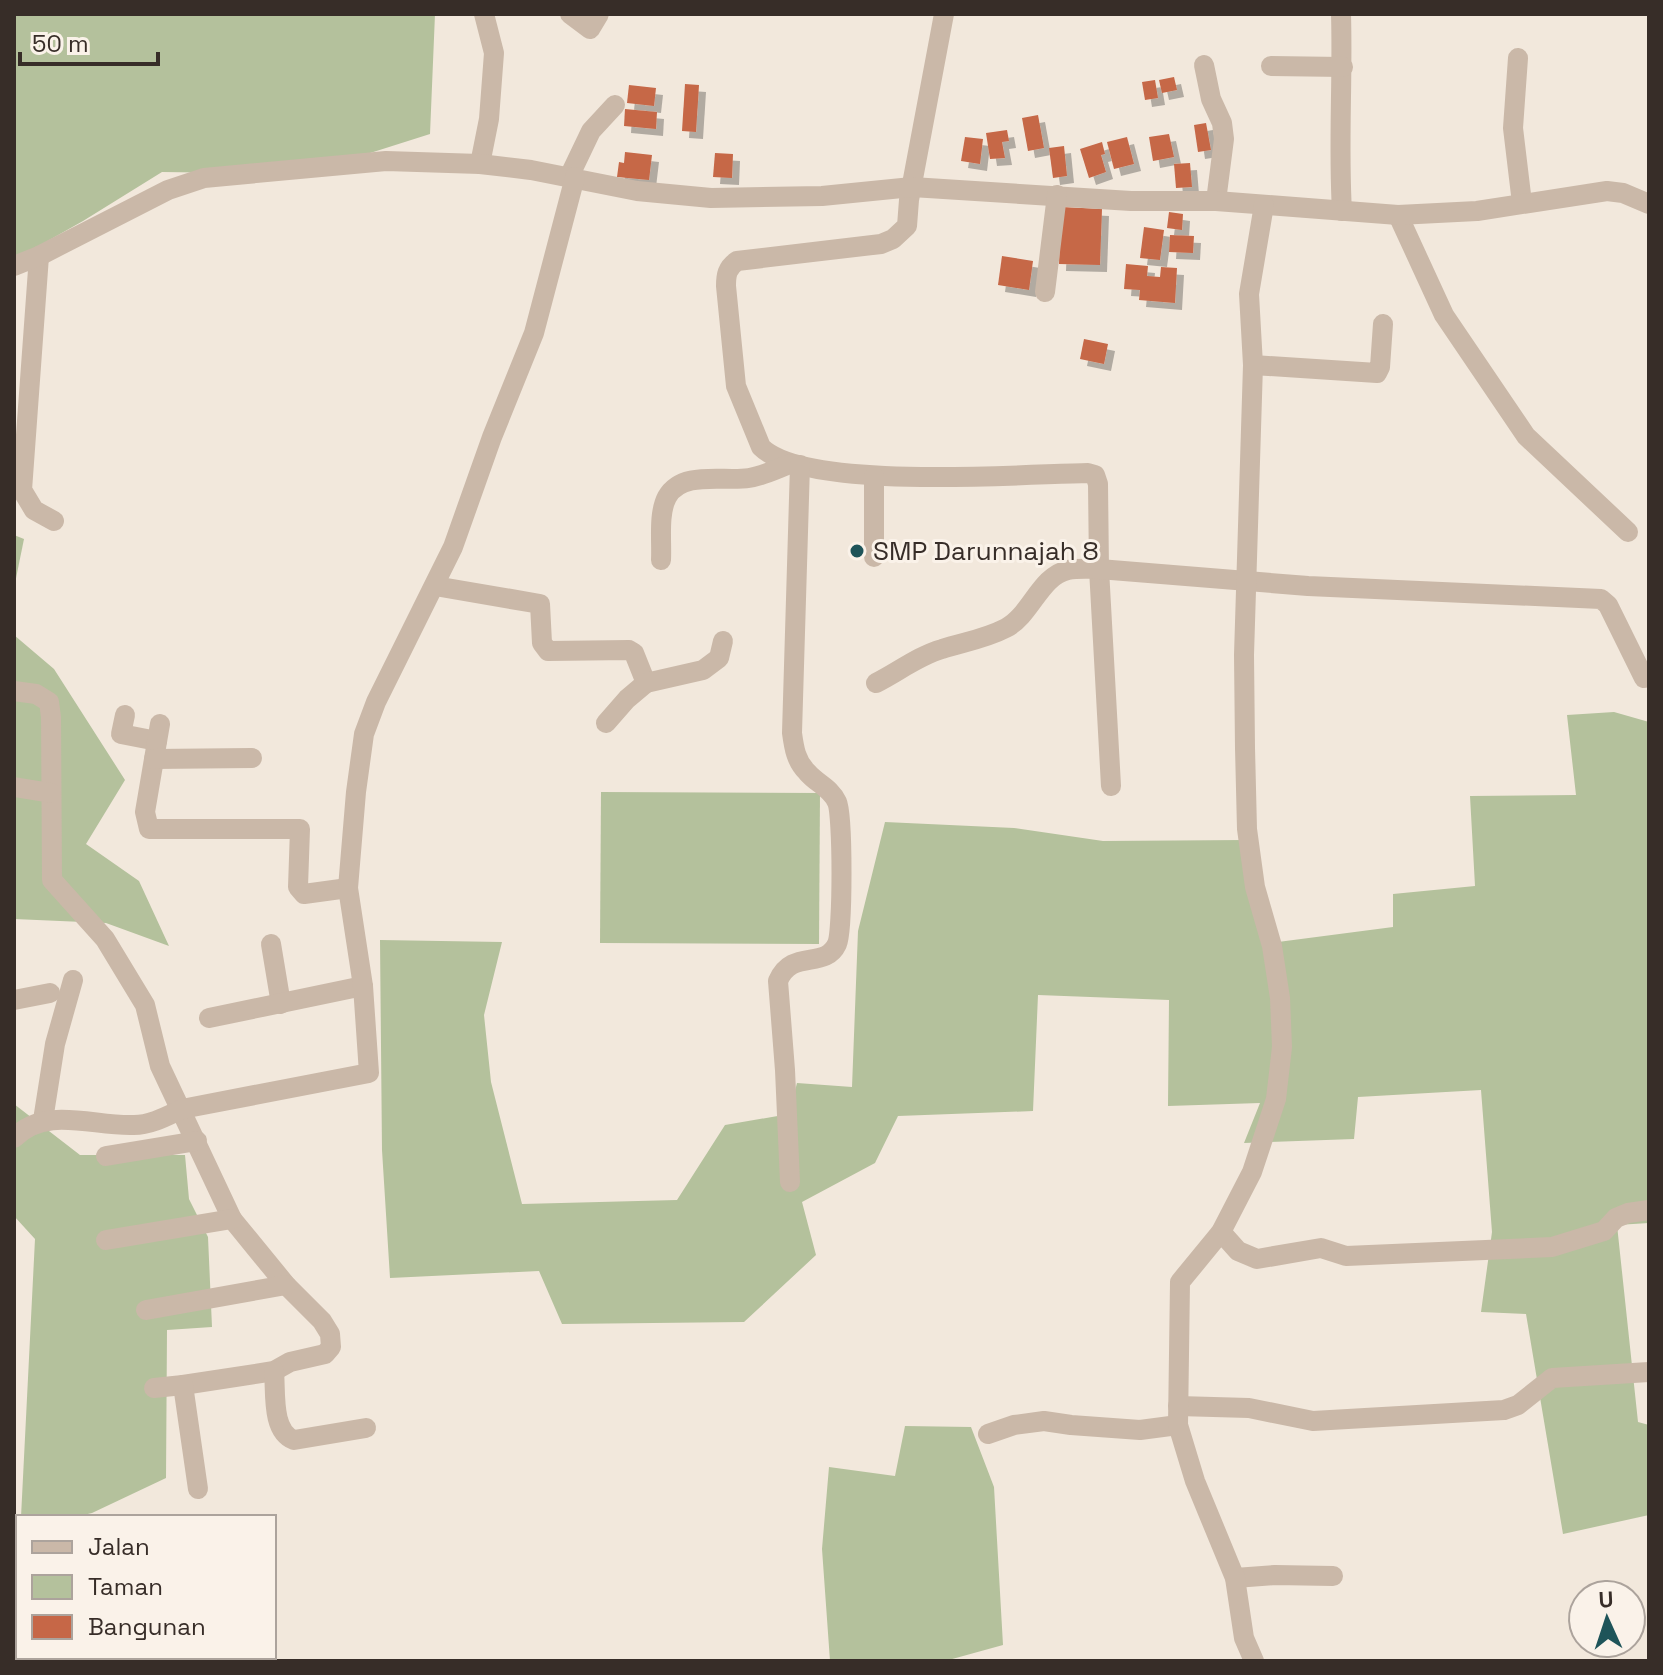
<svg xmlns="http://www.w3.org/2000/svg" width="1663" height="1675" font-family="'Space Grotesk',sans-serif">
<defs>
<filter id="shadow"><feDropShadow dx="7" dy="7" stdDeviation="0" flood-color="#0004"/></filter>
</defs>
<rect width="100%" height="100%" fill="#f2e8dc"/>
<g fill="#b4c19c">
<path d="M14 14H435L430 134 304 174 162 172 83 221 14 260Z"/>
<path d="M14 535 24 539 14 588Z"/>
<path d="M14 635 54 669 125 780 86 844 139 881 169 946 106 923 14 919Z"/>
<path d="M1614 712 1649 722V1223L1617 1225 1638 1422 1649 1425V1515L1563 1534 1526 1314 1481 1312 1492 1232 1481 1090 1358 1097 1354 1139 1244 1143 1260 1103 1168 1106 1169 1000 1038 995 1033 1111 898 1116 875 1163 802 1202 816 1255 744 1322 562 1324 539 1271 390 1278 382 1150 380 940 502 942 484 1015 491 1082 522 1204 677 1200 725 1125 789 1114 797 1083 852 1087 858 931 885 822 1014 828 1103 841 1245 840 1278 942 1393 927V894L1475 886 1470 796 1576 795 1567 715Z"/>
<path d="M601 792 820 793 819 944 600 943Z"/>
<path d="M14 1104 80 1155H185L189 1199 208 1237 212 1327 167 1330 166 1478 92 1513 75 1517H21L35 1239 14 1216Z"/>
<path d="M905 1426 971 1427 994 1487 1003 1645 945 1661H830L822 1549 829 1467 895 1476Z"/>
</g>
<g fill="#c66747" filter="url(#shadow)">
<path d="M1174 77 1177 90 1162 93 1159 80Z"/>
<path d="M1155 80 1158 98 1145 100 1142 82Z"/>
<path d="M685 84 699 85 696 132 682 131Z"/>
<path d="M629 85 656 88 654 106 627 103Z"/>
<path d="M625 109 657 112 656 129 624 126Z"/>
<path d="M1038 115 1044 148 1028 151 1022 118Z"/>
<path d="M1206 123 1211 150 1198 152 1194 125Z"/>
<path d="M1007 130 1009 141 1002 142 1005 158 990 159 986 133Z"/>
<path d="M1169 134 1174 157 1153 161 1149 137Z"/>
<path d="M965 137 983 139 980 164 961 161Z"/>
<path d="M1127 137 1134 164 1114 169 1107 142Z"/>
<path d="M1102 142 1105 154 1101 155 1106 172 1089 178 1080 149Z"/>
<path d="M1064 146 1067 176 1053 178 1049 148Z"/>
<path d="M625 152 652 155 649 180 617 177 619 162 624 163Z"/>
<path d="M715 153 733 154 732 178 713 177Z"/>
<path d="M1190 163 1192 187 1176 188 1174 164Z"/>
<path d="M1061 207 1102 209 1100 265 1059 264Z"/>
<path d="M1169 212 1183 214 1182 230 1167 228Z"/>
<path d="M1144 227 1164 230 1160 260 1140 258Z"/>
<path d="M1170 235 1194 236 1193 253 1169 252Z"/>
<path d="M1002 256 1033 261 1029 290 998 285Z"/>
<path d="M1126 264 1148 266 1147 276 1160 277 1161 267 1177 268 1175 303 1139 300 1140 290 1124 289Z"/>
<path d="M1084 339 1108 344 1104 364 1080 359Z"/>
</g>
<g fill="none" stroke-linecap="round" stroke-linejoin="round">
<g stroke="#cab8a8" stroke-width="20">
<path d="M570 14 590 29 599 14"/>
<path d="M944 14 909 200 907 226 893 239 881 244 737 261C727 268 726 275 726 286L736 386 761 447C805 491 1022 474 1088 473L1095 475 1098 484 1099 569 1111 786"/>
<path d="M1341 14C1343 80 1338 145 1342 211"/>
<path d="M1518 58 1513 128 1522 203"/>
<path d="M1204 65 1211 99 1222 123 1224 139 1216 201"/>
<path d="M1271 66 1343 67"/>
<path d="M480 164 489 119 494 53 484 14"/>
<path d="M569 177 591 131 615 105"/>
<path d="M1398 215 1444 315 1526 436 1628 532"/>
<path d="M39 256 22 490 34 510 54 521"/>
<path d="M14 266 39 256 168 190 204 178 386 161 480 164 531 170 637 191 711 198 822 196 912 187 1131 201H1216L1398 215 1477 211 1607 191 1623 193 1649 204"/>
<path d="M1045 292 1057 195"/>
<path d="M1253 365 1377 373 1380 367 1383 324"/>
<path d="M874 557V477"/>
<path d="M661 560C662 541 658 514 667 497 682 470 724 482 749 478 763 476 777 469 790 464"/>
<path d="M435 586 540 604 542 643 548 651 629 650 634 653 646 683 627 699 606 723"/>
<path d="M646 683 703 670 719 658 723 641"/>
<path d="M876 683C898 672 918 656 942 649 964 642 985 639 1006 628 1031 615 1040 576 1068 570 1078 568 1089 569 1099 569L1308 586 1601 599 1608 605 1644 678"/>
<path d="M14 691 36 694 49 702 51 717 52 880 105 939 145 1005 160 1066 232 1219 286 1285 322 1321 330 1334 331 1347 325 1354 290 1362 274 1371 183 1385"/>
<path d="M125 715 121 734 157 741"/>
<path d="M160 724 145 812 149 829H300L298 887 304 894 348 888"/>
<path d="M154 759 252 758"/>
<path d="M14 787 51 793"/>
<path d="M271 944 281 1004"/>
<path d="M14 1000 50 993"/>
<path d="M209 1018 363 986"/>
<path d="M43 1120 55 1044 73 980"/>
<path d="M14 1138C46 1105 94 1127 134 1125 151 1125 167 1116 182 1109L369 1073 363 986 348 888 356 792 364 734 376 702 453 547 492 437 534 333 575 177"/>
<path d="M106 1156 197 1141"/>
<path d="M790 1182 785 1070 778 981C792 948 825 970 837 944 843 931 843 815 837 802 830 787 817 784 807 772 796 761 794 748 792 733L800 465"/>
<path d="M1221 1232 1238 1251 1257 1259 1321 1248 1346 1256 1552 1247 1604 1231 1616 1218 1628 1213 1649 1210"/>
<path d="M106 1240 232 1219"/>
<path d="M146 1310 286 1285"/>
<path d="M274 1371C276 1392 271 1431 294 1440L366 1428"/>
<path d="M154 1388 183 1385 198 1489"/>
<path d="M1178 1406 1249 1408 1313 1421 1504 1410 1518 1405 1552 1378 1649 1372"/>
<path d="M988 1434 1014 1425 1044 1421 1071 1425 1140 1430 1178 1425"/>
<path d="M1235 1578 1275 1575 1333 1576"/>
<path d="M1254 1661 1244 1638 1235 1578 1195 1481 1178 1425 1180 1282 1221 1232 1252 1172 1276 1099 1282 1047 1280 998 1272 946 1255 887 1247 829 1245 748 1244 655 1253 365 1249 294 1264 205"/>
</g>
</g>
<circle fill="#1e5459" stroke="#faf2e9" stroke-width="3" cx="857" cy="551" r="8"/>
<g text-anchor="middle" stroke-width="6" stroke-linejoin="round" paint-order="stroke">
<g font-size="26" fill="#372d28" stroke="#faf2e9" text-anchor="start">
<text x="873" y="560">SMP Darunnajah 8</text>
</g>
</g>
<rect width="1663" height="1675" fill="none" stroke="#372d28" stroke-width="32"/>
<rect x="16" y="1515" width="260" height="144" fill="#faf2e9" stroke="#aca39c" stroke-width="2"/>
<rect x="32" y="1541" width="40" height="12" fill="#cab8a8" stroke="#aca39c" stroke-width="2"/>
<text x="88" y="1555" font-size="24" fill="#372d28">Jalan</text>
<rect x="32" y="1575" width="40" height="24" fill="#b4c19c" stroke="#aca39c" stroke-width="2"/>
<text x="88" y="1595" font-size="24" fill="#372d28">Taman</text>
<rect x="32" y="1615" width="40" height="24" fill="#c66747" stroke="#aca39c" stroke-width="2"/>
<text x="88" y="1635" font-size="24" fill="#372d28">Bangunan</text>
<g transform="translate(1607 1619) rotate(357)"><circle r="38" fill="#faf2e9" stroke="#aca39c" stroke-width="2"/>
<path d="M0-6L14 30L0 20L-14 30Z" fill="#1e5459"/>
<text y="-12" font-size="22" font-weight="bold" text-anchor="middle" fill="#372d28">U</text>
</g>
<path d="M20 52v12h138v-12" fill="none" stroke="#372d28" stroke-width="4"/>
<text x="32" y="52" font-size="24" fill="#372d28" stroke="#faf2e9" stroke-width="6" paint-order="stroke">50 m</text>
</svg>
